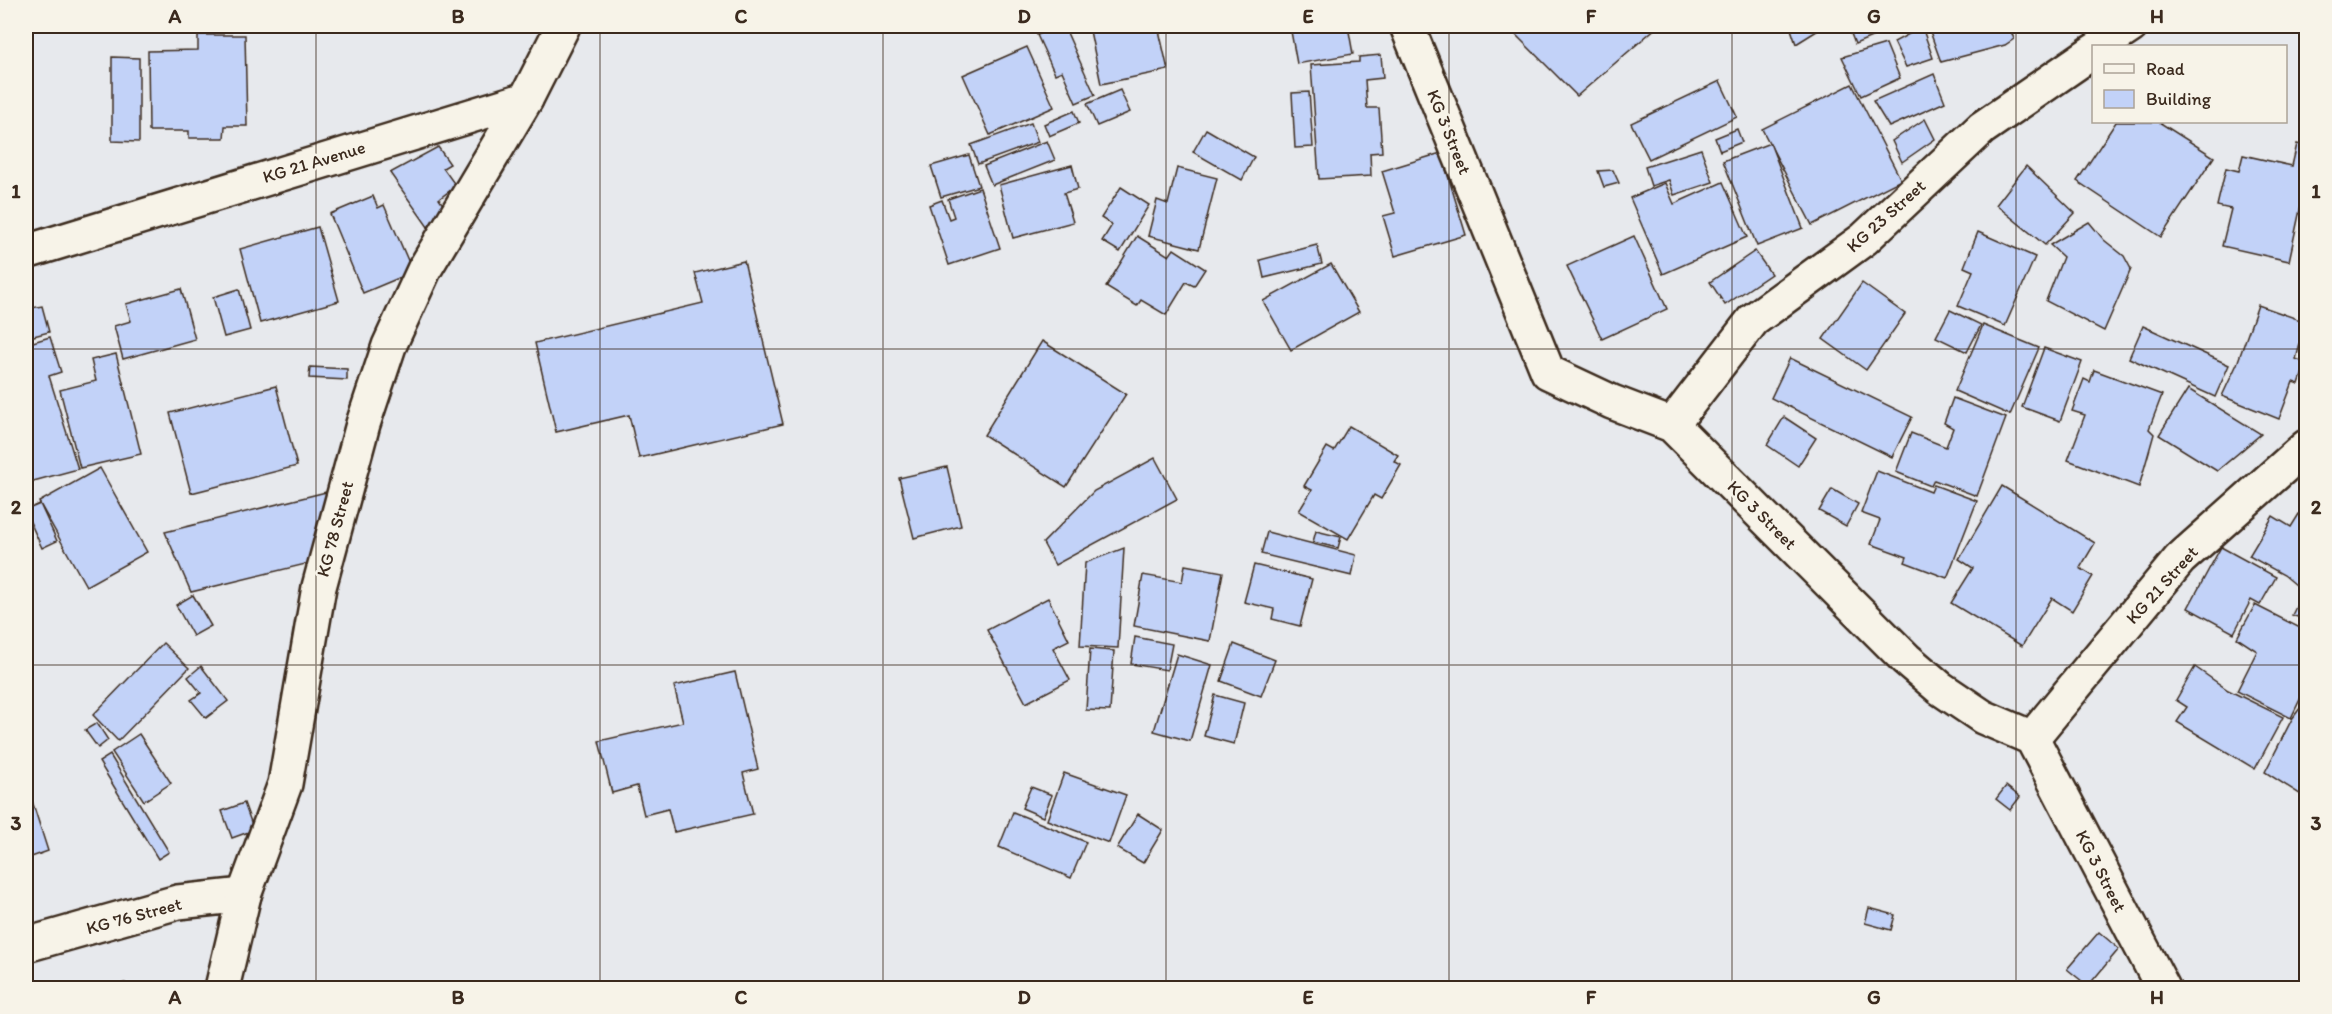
<svg xmlns="http://www.w3.org/2000/svg" width="2332" height="1014" font-family="Itim,sans-serif">
<rect width="100%" height="100%" fill="#e7e9ed"/>
<filter id="ink" filterUnits="userSpaceOnUse"><feTurbulence type="fractalNoise" baseFrequency=".0167" numOctaves="2"/><feDisplacementMap in="SourceGraphic" scale="12" xChannelSelector="R" yChannelSelector="G"/><feConvolveMatrix kernelMatrix="1 2 1 2 8 2 1 2 1" color-interpolation-filters="sRGB"/></filter>
<g filter="url(#ink)">
<g fill="#c2d2f8" stroke="#3b2a1e" stroke-width="1.5">
<path d="M1059 26H1064L1095 95 1076 103 1062 71 1055 74 1037 35Z"/>
<path d="M1089 26H1158L1168 70 1101 84Z"/>
<path d="M1290 26H1348L1353 54 1297 64Z"/>
<path d="M1507 26H1658L1577 96Z"/>
<path d="M1790 26H1825L1796 44Z"/>
<path d="M1848 26H1898L1855 44Z"/>
<path d="M1928 26H2009L2014 39 2005 45 1941 62Z"/>
<path d="M1922 27 1933 58 1906 67 1894 42Z"/>
<path d="M198 35H245L247 126H225L224 138H189V131H149L148 51 198 50Z"/>
<path d="M1886 44 1900 78 1861 96 1842 57Z"/>
<path d="M1027 47 1054 107 990 135 963 75Z"/>
<path d="M1381 55 1383 78 1365 80 1367 108H1379L1382 152 1370 153 1371 176 1319 179 1311 65 1359 62V57Z"/>
<path d="M112 57 139 58V142L112 141Z"/>
<path d="M1934 74 1945 102 1889 127 1873 101Z"/>
<path d="M1720 81 1737 117 1649 159 1631 123Z"/>
<path d="M1852 84 1901 180 1812 225 1762 129Z"/>
<path d="M1120 90 1130 112 1097 126 1087 104Z"/>
<path d="M1309 92 1313 147 1295 148 1292 93Z"/>
<path d="M1074 111 1079 123 1049 136 1044 124Z"/>
<path d="M1925 119 1935 139 1902 162 1892 141Z"/>
<path d="M2116 122H2159L2214 157 2161 237 2077 181Z"/>
<path d="M1031 123 1038 142 978 164 971 145Z"/>
<path d="M1206 129 1254 157 1242 180 1193 152Z"/>
<path d="M1737 129 1742 142 1720 151 1715 138Z"/>
<path d="M1047 141 1055 160 992 185 984 166Z"/>
<path d="M1770 143 1803 228 1757 246 1723 161Z"/>
<path d="M2297 144 2306 146V207L2301 205 2289 261 2222 246 2231 209 2217 206 2226 168 2239 171 2243 155 2292 166Z"/>
<path d="M438 147 450 164 443 168 456 186 439 199 448 212 428 227 390 173Z"/>
<path d="M1701 149 1713 182 1674 195 1669 180 1651 186 1645 167Z"/>
<path d="M1441 153 1466 235 1395 256 1383 216 1395 213 1382 171Z"/>
<path d="M969 155 979 186 941 197 931 166Z"/>
<path d="M1072 165 1078 189 1064 193 1073 222 1013 238 999 185Z"/>
<path d="M2026 166 2075 213 2045 245 1996 205Z"/>
<path d="M1177 168 1217 178 1199 249 1148 236 1157 200 1168 204Z"/>
<path d="M1613 170 1619 183 1604 187 1598 171Z"/>
<path d="M1723 182 1747 237 1663 274 1630 198 1665 183 1674 204Z"/>
<path d="M1121 187 1149 205 1120 252 1102 241 1112 225 1101 218Z"/>
<path d="M980 188 1000 248 949 265 929 205 942 200 949 219 954 217 948 199Z"/>
<path d="M373 196 378 208 384 205 413 272 363 293 330 214Z"/>
<path d="M2089 222 2104 240 2124 256 2131 269 2104 331 2046 301 2063 257 2050 245Z"/>
<path d="M318 227 339 301 260 323 240 249Z"/>
<path d="M1978 232 2035 257 2005 326 1958 306 1973 271 1964 267Z"/>
<path d="M1137 236 1169 256 1174 249 1205 269 1194 286 1186 282 1166 315 1141 300 1137 306 1106 287Z"/>
<path d="M1634 236 1667 309 1602 339 1567 266Z"/>
<path d="M1317 245 1322 264 1264 278 1260 260Z"/>
<path d="M1755 251 1771 274 1725 305 1710 282Z"/>
<path d="M744 261 783 424 639 458 629 415 556 432 535 343 703 303 695 273Z"/>
<path d="M1331 264 1359 312 1291 350 1263 301Z"/>
<path d="M1862 283 1905 314 1866 370 1823 339Z"/>
<path d="M181 289 195 339 123 359 114 326 131 321 126 304Z"/>
<path d="M239 289 250 330 224 337 213 297Z"/>
<path d="M2258 305 2306 322 2296 359 2306 363 2299 384 2293 382 2279 419 2222 396 2237 364Z"/>
<path d="M42 306 49 332 26 338V309Z"/>
<path d="M1950 310 1981 325 1967 352 1936 337Z"/>
<path d="M1983 325 2039 348 2010 415 1955 391Z"/>
<path d="M2143 326 2229 365 2215 397 2129 358Z"/>
<path d="M50 337 61 372 49 376 78 469 26 483V344Z"/>
<path d="M1042 341 1126 394 1066 487 984 435Z"/>
<path d="M2044 348 2082 362 2060 421 2022 407Z"/>
<path d="M116 354 141 454 80 468 60 390 96 381 91 360Z"/>
<path d="M1790 358 1912 417 1892 457 1771 398Z"/>
<path d="M310 367 347 369V380L309 378Z"/>
<path d="M2094 370 2162 395 2149 429 2154 434 2139 487 2068 460 2085 415 2072 411 2084 379 2090 382Z"/>
<path d="M276 386 297 466 191 493 170 413Z"/>
<path d="M2188 389 2261 434 2217 471 2159 435Z"/>
<path d="M1953 398 2006 418 1977 496 1934 480 1931 486 1896 472 1911 433 1946 447 1953 428 1944 423Z"/>
<path d="M1784 417 1816 438 1798 466 1767 445Z"/>
<path d="M1349 426 1398 455 1394 461 1401 465 1381 499 1374 495 1348 539 1299 511 1312 490 1304 486 1327 447 1334 451Z"/>
<path d="M1155 458 1177 499 1055 565 1043 543 1094 491Z"/>
<path d="M947 467 961 526 914 538 899 478Z"/>
<path d="M100 468 147 552 86 586 39 502Z"/>
<path d="M1877 471 1931 492 1934 485 1977 501 1947 578 1905 562 1907 557 1871 544 1880 520 1861 513Z"/>
<path d="M2002 486 2095 543 2080 568 2093 576 2072 611 2052 598 2022 646 1951 603 1973 568 1959 559Z"/>
<path d="M1832 489 1858 504 1846 526 1819 511Z"/>
<path d="M326 492 318 561 191 592 165 532Z"/>
<path d="M40 504 57 541 42 548 26 513V510Z"/>
<path d="M2299 514 2306 518V585L2302 590 2284 575 2249 556 2273 516 2291 527Z"/>
<path d="M1316 531 1341 537 1338 548 1313 542Z"/>
<path d="M1267 532 1356 555 1352 576 1261 554Z"/>
<path d="M2221 547 2276 577 2260 605 2251 600 2234 633 2188 608Z"/>
<path d="M1124 548 1118 648 1080 646 1085 563Z"/>
<path d="M1185 565 1223 572 1210 641 1134 626 1143 575 1182 582Z"/>
<path d="M1254 565 1312 579 1300 626 1272 619 1274 609 1244 602Z"/>
<path d="M2304 591 2306 592V620L2292 615Z"/>
<path d="M193 595 211 626 193 636 176 605Z"/>
<path d="M1048 598 1069 640 1053 648 1070 680 1026 703 987 630Z"/>
<path d="M2255 605 2306 631V687L2291 718 2237 691 2257 651 2237 638Z"/>
<path d="M1135 637 1172 644 1167 670 1131 664Z"/>
<path d="M163 643 189 668 118 741 93 715Z"/>
<path d="M1234 644 1275 660 1261 696 1221 681Z"/>
<path d="M1090 649 1114 651 1110 711 1086 710Z"/>
<path d="M1177 654 1212 665 1190 741 1154 731Z"/>
<path d="M201 666 228 701 206 718 191 700 201 693 188 677Z"/>
<path d="M2195 667 2228 690 2283 717 2255 769 2177 722 2187 707 2176 700Z"/>
<path d="M735 672 758 769 743 773 753 814 674 832 668 809 644 815 637 786 612 793 599 741 683 722 674 686Z"/>
<path d="M1215 695 1244 703 1234 744 1204 736Z"/>
<path d="M2306 700V798L2265 772 2292 719Z"/>
<path d="M97 723 108 740 98 748 85 730Z"/>
<path d="M139 734 171 783 144 801 112 752Z"/>
<path d="M110 755 169 852 158 859 99 762Z"/>
<path d="M1064 773 1126 795 1109 843 1047 820Z"/>
<path d="M26 782 48 851 26 859Z"/>
<path d="M2006 786 2020 797 2010 810 1996 799Z"/>
<path d="M1031 787 1052 795 1043 817 1022 808Z"/>
<path d="M244 803 254 830 232 838 222 811Z"/>
<path d="M1013 812 1086 842 1071 878 999 847Z"/>
<path d="M1138 814 1163 830 1143 863 1117 848Z"/>
<path d="M1869 908 1895 915 1891 930 1865 923Z"/>
<path d="M2099 932 2119 949 2088 986 2067 969Z"/>
<path d="M125 983 127 988H106Z"/>
</g>
<g fill="none" stroke-linecap="round" stroke-linejoin="round">
<defs>
<g id="minor">
<path d="M1407 26 1548 372 1612 402 1672 425 1906 659 1940 688 1983 717 2032 738 2163 988"/>
<path d="M2101 46 2131 26"/>
<path d="M26 252 526 99 563 26"/>
<path d="M1672 425 1753 320 1864 239 1982 128 2094 51"/>
<path d="M2032 738 2180 559 2306 447"/>
<path d="M26 945 178 902 244 895"/>
<path d="M222 988 244 895 285 784 319 587 363 424 389 346 424 270 526 99"/>
</g>
</defs>
<use href="#minor" stroke="#3b2a1e" stroke-width="38"/>
<use href="#minor" stroke="#f7f3e8" stroke-width="33"/>
</g>
</g>
<path fill="none" stroke="#3b2a1e" stroke-width="1.5" stroke-opacity="0.55" d="M316 26V988M600 26V988M883 26V988M1166 26V988M1449 26V988M1732 26V988M2016 26V988M26 349H2306M26 665H2306"/>
<g text-anchor="middle" stroke-width="5" stroke-linejoin="round" paint-order="stroke">
<g font-size="18" fill="#3b2a1e" stroke="#f7f3e8">
<text transform="translate(1449 132) rotate(68)" y="6">KG 3 Street</text>
<text transform="translate(314 162) rotate(-17)" y="6">KG 21 Avenue</text>
<text transform="translate(1886 216) rotate(-42)" y="6">KG 23 Street</text>
<text transform="translate(1762 515) rotate(45)" y="6">KG 3 Street</text>
<text transform="translate(335 529) rotate(-75)" y="6">KG 78 Street</text>
<text transform="translate(2162 585) rotate(-48)" y="6">KG 21 Street</text>
<text transform="translate(2101 871) rotate(63)" y="6">KG 3 Street</text>
<text transform="translate(134 916) rotate(-15)" y="6">KG 76 Street</text>
</g>
</g>
<rect width="2332" height="1014" fill="none" stroke="#f7f3e8" stroke-width="66"/>
<rect x="2092" y="45" width="195" height="78" fill="#f7f3e8" stroke="#aca397" stroke-width="1.5"/>
<rect x="2104" y="64" width="30" height="9" fill="#f7f3e8" stroke="#aca397" stroke-width="1.5"/>
<text x="2146" y="75" font-size="18" fill="#3b2a1e">Road</text>
<rect x="2104" y="90" width="30" height="18" fill="#c2d2f8" stroke="#aca397" stroke-width="1.5"/>
<text x="2146" y="105" font-size="18" fill="#3b2a1e">Building</text>
<rect x="33" y="33" width="2266" height="948" fill="none" stroke="#3b2a1e" stroke-width="2"/>
<g font-size="20" text-anchor="middle" font-weight="bold" fill="#3b2a1e">
<text x="175" y="23">A</text>
<text x="458" y="23">B</text>
<text x="741" y="23">C</text>
<text x="1024" y="23">D</text>
<text x="1308" y="23">E</text>
<text x="1591" y="23">F</text>
<text x="1874" y="23">G</text>
<text x="2157" y="23">H</text>
<text x="16" y="198">1</text>
<text x="2316" y="198">1</text>
<text x="16" y="514">2</text>
<text x="2316" y="514">2</text>
<text x="16" y="830">3</text>
<text x="2316" y="830">3</text>
<text x="175" y="1004">A</text>
<text x="458" y="1004">B</text>
<text x="741" y="1004">C</text>
<text x="1024" y="1004">D</text>
<text x="1308" y="1004">E</text>
<text x="1591" y="1004">F</text>
<text x="1874" y="1004">G</text>
<text x="2157" y="1004">H</text>
</g>
</svg>
